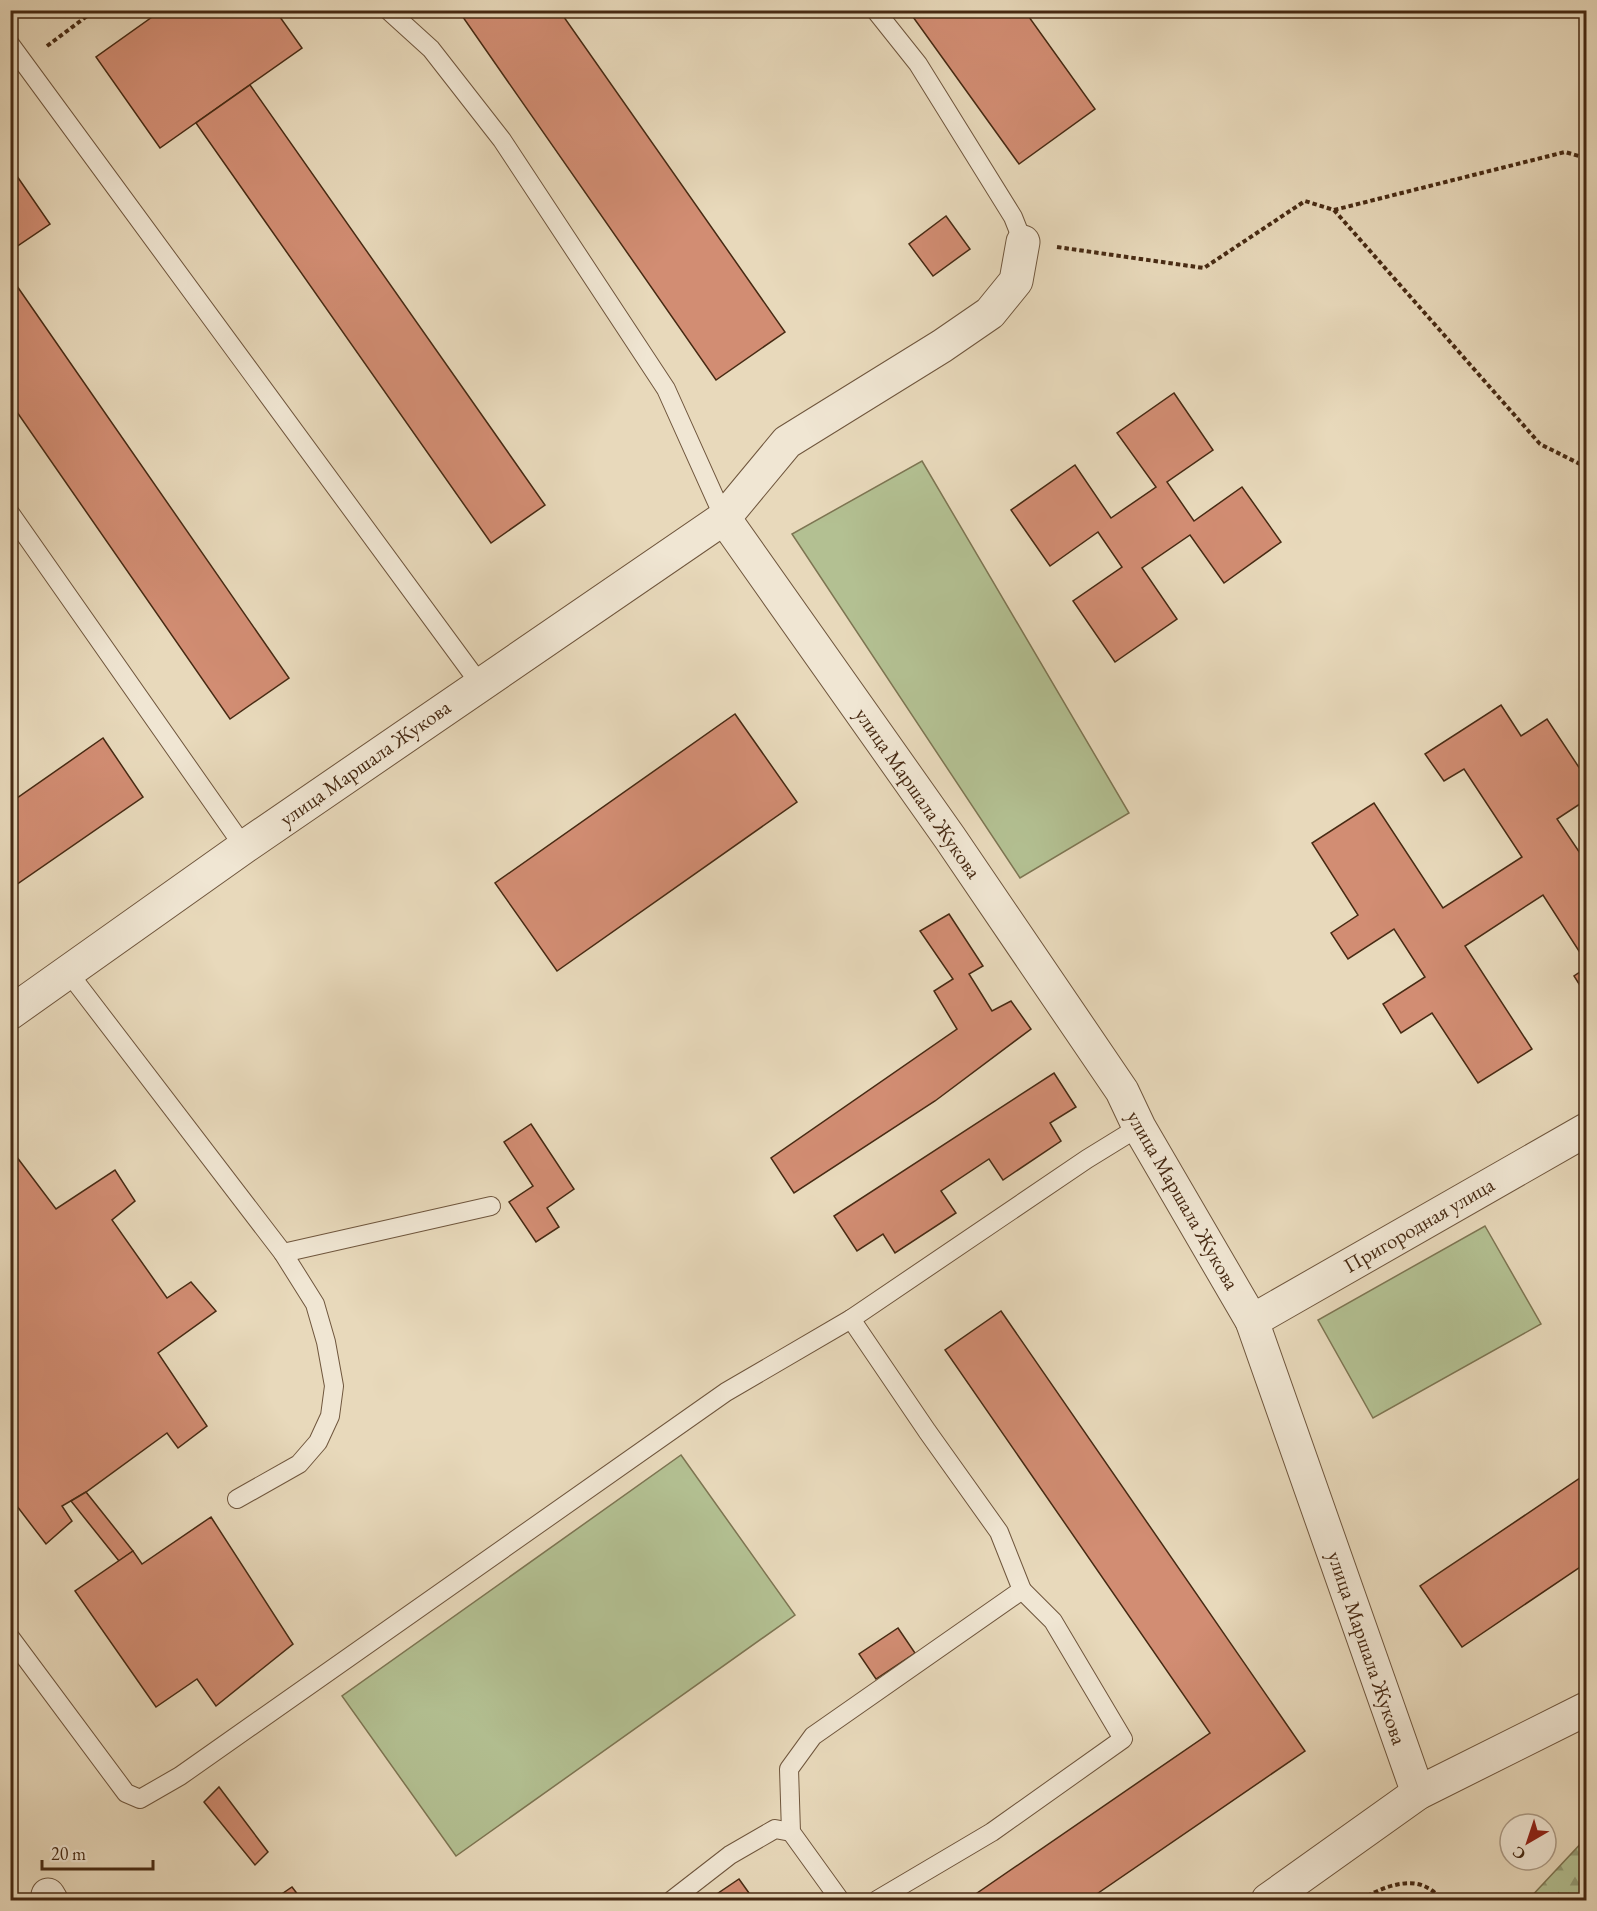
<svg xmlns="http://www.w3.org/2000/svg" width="1597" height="1911" font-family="'EB Garamond',serif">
<defs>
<pattern id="forest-firs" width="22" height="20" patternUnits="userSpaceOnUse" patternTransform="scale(1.5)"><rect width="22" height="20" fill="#b3c092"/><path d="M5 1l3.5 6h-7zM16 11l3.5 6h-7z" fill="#939c76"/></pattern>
</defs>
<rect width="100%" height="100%" fill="#e8d9bb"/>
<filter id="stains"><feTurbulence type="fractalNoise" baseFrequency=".00333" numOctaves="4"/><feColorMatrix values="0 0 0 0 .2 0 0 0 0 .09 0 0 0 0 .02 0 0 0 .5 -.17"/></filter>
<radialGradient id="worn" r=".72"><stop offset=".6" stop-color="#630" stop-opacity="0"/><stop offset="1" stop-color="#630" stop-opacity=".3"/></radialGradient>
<g fill="#b3c092" stroke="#7d7552" stroke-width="1.5">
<path d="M922 461 1129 813 1020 878 792 534Z"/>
<path d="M1485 1226 1541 1324 1373 1418 1318 1320Z"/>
<path d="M681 1455 795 1615 456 1856 342 1696Z"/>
</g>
<path fill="url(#forest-firs)" stroke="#7d7552" stroke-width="1.5" d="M1586 1838V1900H1528Z"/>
<g fill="#d28d73" stroke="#472a13" stroke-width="1.5">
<path d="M162 10H275L302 48 160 148 96 57Z"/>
<path d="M458 10H559L785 332 716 380Z"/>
<path d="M908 10H1024L1095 109 1019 164Z"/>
<path d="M250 85 545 505 491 543 196 123Z"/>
<path d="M10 166 50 224 10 251Z"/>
<path d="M946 216 970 249 933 276 909 244Z"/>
<path d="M10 276 289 678 230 719 10 402Z"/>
<path d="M1174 393 1213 450 1167 482 1194 521 1242 487 1281 542 1224 583 1190 535 1142 568 1177 619 1115 662 1073 601 1122 567 1098 532 1050 566 1011 510 1075 465 1111 518 1156 487 1117 433Z"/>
<path d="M1501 705 1521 736 1547 719 1586 778V800L1557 819 1586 862V962L1543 895 1465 946 1532 1049 1478 1083 1432 1013 1401 1033 1383 1004 1425 977 1394 929 1348 959 1331 933 1358 915 1312 843 1374 803 1443 908 1522 857 1464 769 1444 781 1425 754Z"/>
<path d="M735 714 797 802 557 971 495 883Z"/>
<path d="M103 738 143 797 10 889V803Z"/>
<path d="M949 914 983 966 969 974 992 1011 1011 1001 1031 1029 935 1101 794 1193 771 1158 957 1029 934 991 953 979 920 931Z"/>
<path d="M1586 968V995L1574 976Z"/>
<path d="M1054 1073 1076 1107 1050 1123 1061 1141 1003 1180 989 1159 941 1191 956 1213 895 1253 883 1234 857 1251 834 1216Z"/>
<path d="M531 1124 574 1189 547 1208 559 1227 536 1242 509 1202 533 1186 504 1142Z"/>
<path d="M10 1148 56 1209 115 1170 135 1201 112 1220 167 1298 191 1282 216 1311 158 1353 207 1426 178 1448 167 1433 86 1492 62 1506 72 1521 46 1544 10 1497Z"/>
<path d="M1001 1311 1305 1751 1088 1900H967L1210 1733 945 1350Z"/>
<path d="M1586 1474V1563L1462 1647 1420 1586Z"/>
<path d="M86 1492 133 1551 119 1561 71 1501Z"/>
<path d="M211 1517 293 1644 216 1706 197 1679 156 1707 75 1591 133 1551 142 1564Z"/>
<path d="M898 1628 915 1653 876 1679 859 1654Z"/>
<path d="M219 1787 268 1852 255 1865 204 1802Z"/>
<path d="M739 1879 754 1900H708Z"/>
<path d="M292 1887 302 1900H273Z"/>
</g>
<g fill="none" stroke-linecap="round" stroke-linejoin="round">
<defs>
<g id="service">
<path d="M388 10 431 49 502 140 666 389 724 518"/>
<path d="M875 10 918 64 1013 217 1023 242"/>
<path d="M10 44 480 684"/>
<path d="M10 513 244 847"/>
<path d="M68 972 283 1253 315 1304 326 1342 334 1386 330 1416 318 1442 299 1464 237 1499"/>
<path d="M283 1253 491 1206"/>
<path d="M10 1637 126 1793 140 1799 180 1776 726 1392 851 1319"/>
<path d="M672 1900 730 1855 775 1829 791 1832"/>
<path d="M840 1900 791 1832 789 1769 813 1736 1022 1590 999 1532 927 1431 851 1319 1087 1159 1139 1127"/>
<path d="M877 1900 992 1832 1123 1739 1053 1621 1022 1590"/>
</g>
<g id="minor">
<path d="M724 518 950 838 1122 1091 1139 1127 1252 1321 1418 1793"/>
<path d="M10 1013 244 847 724 518 787 442 942 346 990 313 1016 281 1023 242"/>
<path d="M1252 1321 1586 1130"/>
<path d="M48 1895 51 1900"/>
<path d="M1268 1900 1418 1793 1586 1709"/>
</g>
</defs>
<use href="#service" stroke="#6f563d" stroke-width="20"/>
<use href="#minor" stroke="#6f563d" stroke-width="35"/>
<g stroke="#472a13" stroke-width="4" stroke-dasharray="4.5 3" stroke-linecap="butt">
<path d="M47 46 95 10"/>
<path d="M1334 210 1565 152 1586 158"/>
<path d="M1057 247 1204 268 1305 201 1334 210 1540 444 1586 467"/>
<path d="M1361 1900C1378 1889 1408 1876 1428 1888 1433 1890 1438 1896 1442 1900"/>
</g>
<use href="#service" stroke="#f0e6d3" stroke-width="18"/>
<use href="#minor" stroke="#f0e6d3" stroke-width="33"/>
</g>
<g text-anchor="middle" stroke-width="5" stroke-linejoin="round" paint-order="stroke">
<g font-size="21" fill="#472a13" stroke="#f0e6d3">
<text transform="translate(365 763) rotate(-35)" y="7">улица Маршала Жукова</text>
<text transform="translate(918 793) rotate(55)" y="7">улица Маршала Жукова</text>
<text transform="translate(1183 1200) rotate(60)" y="7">улица Маршала Жукова</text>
<text transform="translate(1419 1225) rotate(-30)" y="7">Пригородная улица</text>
<text transform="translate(1367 1648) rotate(71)" y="7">улица Маршала Жукова</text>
</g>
</g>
<rect width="1597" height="1911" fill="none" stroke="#e8d9bb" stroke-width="36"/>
<rect x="12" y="12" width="1573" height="1887" fill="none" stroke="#472a13" stroke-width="3"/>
<rect x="18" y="18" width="1561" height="1875" fill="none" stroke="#472a13" stroke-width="1.5"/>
<g transform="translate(1528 1842) rotate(219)"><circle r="28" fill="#f0e6d3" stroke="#ac9b86" stroke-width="1.5"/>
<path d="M0-4.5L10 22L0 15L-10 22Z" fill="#8f2418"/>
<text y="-9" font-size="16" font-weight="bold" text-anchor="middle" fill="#472a13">С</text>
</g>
<path d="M42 1860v9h111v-9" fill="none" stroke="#472a13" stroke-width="3"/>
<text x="51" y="1860" font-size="18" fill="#472a13" stroke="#f0e6d3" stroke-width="4.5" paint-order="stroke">20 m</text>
<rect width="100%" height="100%" filter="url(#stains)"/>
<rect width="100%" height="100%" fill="url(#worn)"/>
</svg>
